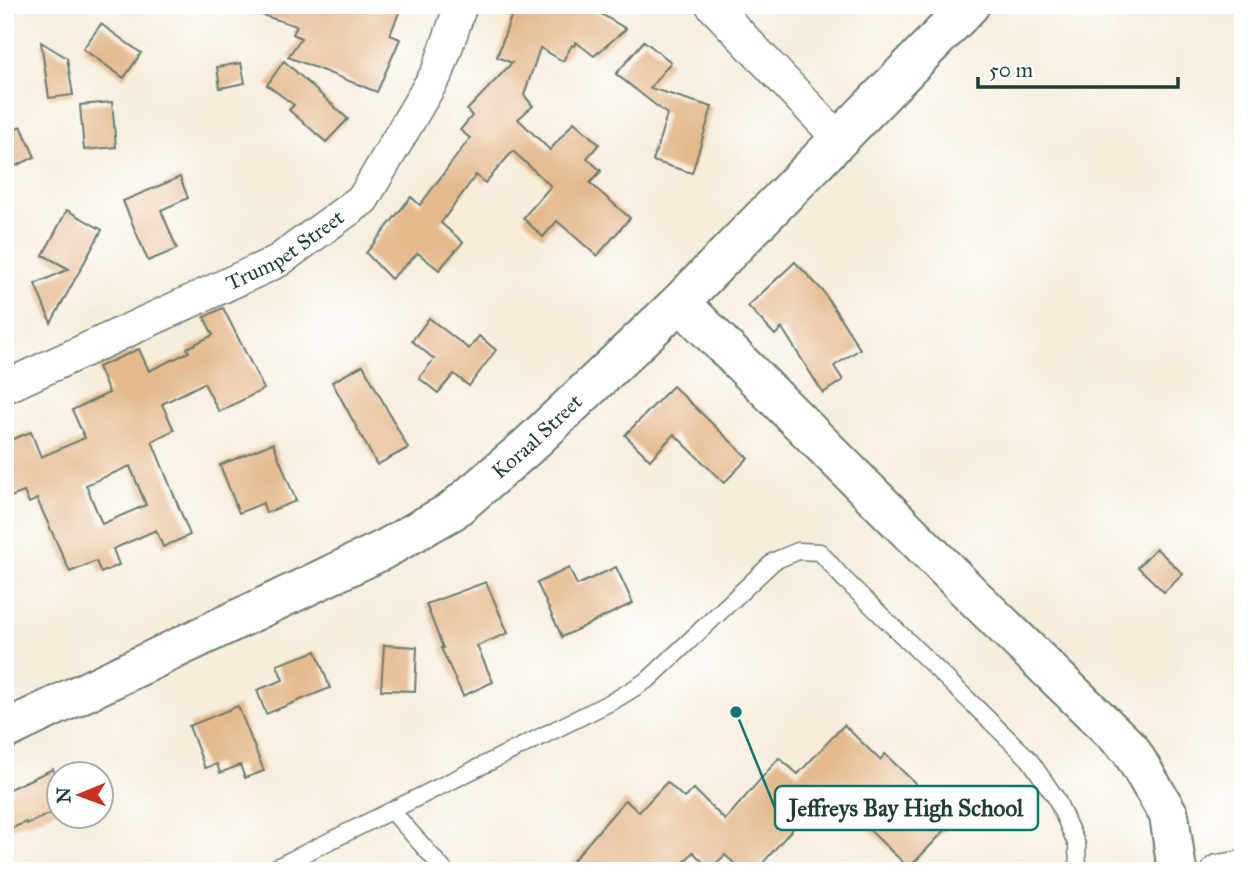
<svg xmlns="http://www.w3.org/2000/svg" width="1248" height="876" font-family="'IM FELL Great Primer',serif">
<rect width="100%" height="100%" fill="#fff"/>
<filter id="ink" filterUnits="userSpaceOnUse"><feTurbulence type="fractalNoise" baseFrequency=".0143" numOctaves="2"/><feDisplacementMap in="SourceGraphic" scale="14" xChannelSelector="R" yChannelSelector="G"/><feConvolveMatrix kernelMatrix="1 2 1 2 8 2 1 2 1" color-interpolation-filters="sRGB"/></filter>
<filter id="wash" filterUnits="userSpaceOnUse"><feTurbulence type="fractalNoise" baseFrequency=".00686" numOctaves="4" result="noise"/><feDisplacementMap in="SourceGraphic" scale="28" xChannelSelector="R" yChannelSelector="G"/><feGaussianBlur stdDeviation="1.57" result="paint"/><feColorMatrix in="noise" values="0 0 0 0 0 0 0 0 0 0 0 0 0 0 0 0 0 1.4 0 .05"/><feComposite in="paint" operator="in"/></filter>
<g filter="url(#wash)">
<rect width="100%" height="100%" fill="#f6eddb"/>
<g id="blocks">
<g fill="#e4ba8d" fill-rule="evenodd">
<path d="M247 5H402L390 35 400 39 377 92 288 57 301 38 293 34 297 26 246 10Z"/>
<path d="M515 5H586L626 29 594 56 576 42 574 46 572 45 563 61 540 48 524 95 533 106 518 119 550 150 574 122 599 144 587 158 601 171 590 183 630 218 597 256 557 221 543 237 523 218 551 186 513 151 485 183 476 175 441 223 463 242 439 270 418 253 391 279 366 253 411 197 420 205 470 138 460 130 472 116 467 110 512 63 497 57Z"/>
<path d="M101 24 141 53 124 78 83 49Z"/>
<path d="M644 41 671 62 650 88 712 107 692 173 653 161 667 114 616 74Z"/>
<path d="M41 42 67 58 73 95 49 98Z"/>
<path d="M284 61 348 119 326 142 289 110 294 105 267 85Z"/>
<path d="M241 63 245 83 220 88 217 67Z"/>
<path d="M112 102 116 147 84 150 80 105Z"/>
<path d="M21 126 35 157 5 171V134Z"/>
<path d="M180 177 188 198 161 210 177 249 148 261 123 201Z"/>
<path d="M67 210 102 230 51 323 35 284 69 269 43 255Z"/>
<path d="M795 262 823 291 860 349 834 366 843 380 823 393 782 328 775 335 748 306Z"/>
<path d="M223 308 264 389 219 412 204 383 162 404 174 430 152 441 190 535 163 547 156 530 113 549 119 565 101 573 96 561 70 572 37 499 29 503 24 492 5 499V442L31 432 41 457 85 438 72 410 109 393 98 367 139 349 149 371 189 352 187 348 213 335 204 317ZM130 466 146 505 102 524 86 485Z"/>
<path d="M429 318 469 349 479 336 496 350 469 386 454 374 438 393 419 378 434 359 412 341Z"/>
<path d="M363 365 408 448 377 465 332 382Z"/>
<path d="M673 386 748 458 724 483 674 434 650 460 625 435Z"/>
<path d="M273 443 296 501 266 513 263 503 239 513 220 465Z"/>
<path d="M1156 548 1183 574 1164 592 1138 567Z"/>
<path d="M616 567 633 603 562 637 537 583 569 568 577 585Z"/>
<path d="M486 582 508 633 477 646 493 682 463 696 441 648H443L426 604Z"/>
<path d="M384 645 417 647 415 691 381 690Z"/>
<path d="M316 651 330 688 266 714 257 690 283 680 277 665Z"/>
<path d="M238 706 264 771 245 778 240 765 220 773 217 764 205 768 189 726Z"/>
<path d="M844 725 880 760 885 754 917 785 911 791 948 827 909 868 827 789 756 871H743L725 855 710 869 693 852 677 871H564L625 800 639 812 667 782 684 798 694 789 725 820 779 758 798 774Z"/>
<path d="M53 769 60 782V809L27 824 26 822 5 831V791Z"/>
</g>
</g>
</g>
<g filter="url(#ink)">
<use href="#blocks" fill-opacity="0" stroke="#6a7b6e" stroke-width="2"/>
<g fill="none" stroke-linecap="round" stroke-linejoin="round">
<defs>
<g id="lane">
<path d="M392 811 445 871"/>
<path d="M269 871 615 700 649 679 774 561 798 551 820 552 842 577 1029 759 1056 798 1077 845 1078 871"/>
</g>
<g id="street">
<path d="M712 5 839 139"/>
<path id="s1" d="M5 387 278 261 363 199 438 71 461 5"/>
<path d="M1218 871 1243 867"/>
</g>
<g id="secondary">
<path d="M680 302 976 599 1130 749 1169 815 1177 871"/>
<path id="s2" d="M5 730 383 550 452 511 527 447 680 302 970 5"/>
</g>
</defs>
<use href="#lane" stroke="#6a7b6e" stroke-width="19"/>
<use href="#street" stroke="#6a7b6e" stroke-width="35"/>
<use href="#secondary" stroke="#6a7b6e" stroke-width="42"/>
<use href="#lane" stroke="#fff" stroke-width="16"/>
<use href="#street" stroke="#fff" stroke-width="32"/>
<use href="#secondary" stroke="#fff" stroke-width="38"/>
</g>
</g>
<g text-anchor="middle" stroke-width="5" stroke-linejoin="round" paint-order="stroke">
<g font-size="21" fill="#1f3d34" stroke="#fff">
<text dy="7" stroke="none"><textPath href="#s1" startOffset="312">Trumpet Street</textPath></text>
<text dy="7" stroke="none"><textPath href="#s2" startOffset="611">Koraal Street</textPath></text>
</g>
</g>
<path fill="none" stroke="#0f766e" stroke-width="2.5" d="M736 712L775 808"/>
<circle fill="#0f766e" stroke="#fff" stroke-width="2.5" cx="736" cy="712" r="7"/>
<rect fill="#fff" stroke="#0f766e" stroke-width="2.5" x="775" y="786" width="263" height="44" rx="7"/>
<g font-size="23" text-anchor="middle" font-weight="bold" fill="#1f3d34">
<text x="906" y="816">Jeffreys Bay High School</text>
</g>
<rect width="1248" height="876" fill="none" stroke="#fff" stroke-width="28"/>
<g transform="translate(80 795) rotate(269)"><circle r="33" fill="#ffffff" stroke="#a5b1ae" stroke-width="2"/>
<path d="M0-5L12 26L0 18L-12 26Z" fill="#c8321e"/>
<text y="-10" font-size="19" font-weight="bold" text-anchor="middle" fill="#1f3d34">N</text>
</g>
<path d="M978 77v10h200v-10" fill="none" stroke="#1f3d34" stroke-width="3.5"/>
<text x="989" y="77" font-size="21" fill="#1f3d34" stroke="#ffffff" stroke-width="5" paint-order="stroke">50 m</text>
</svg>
